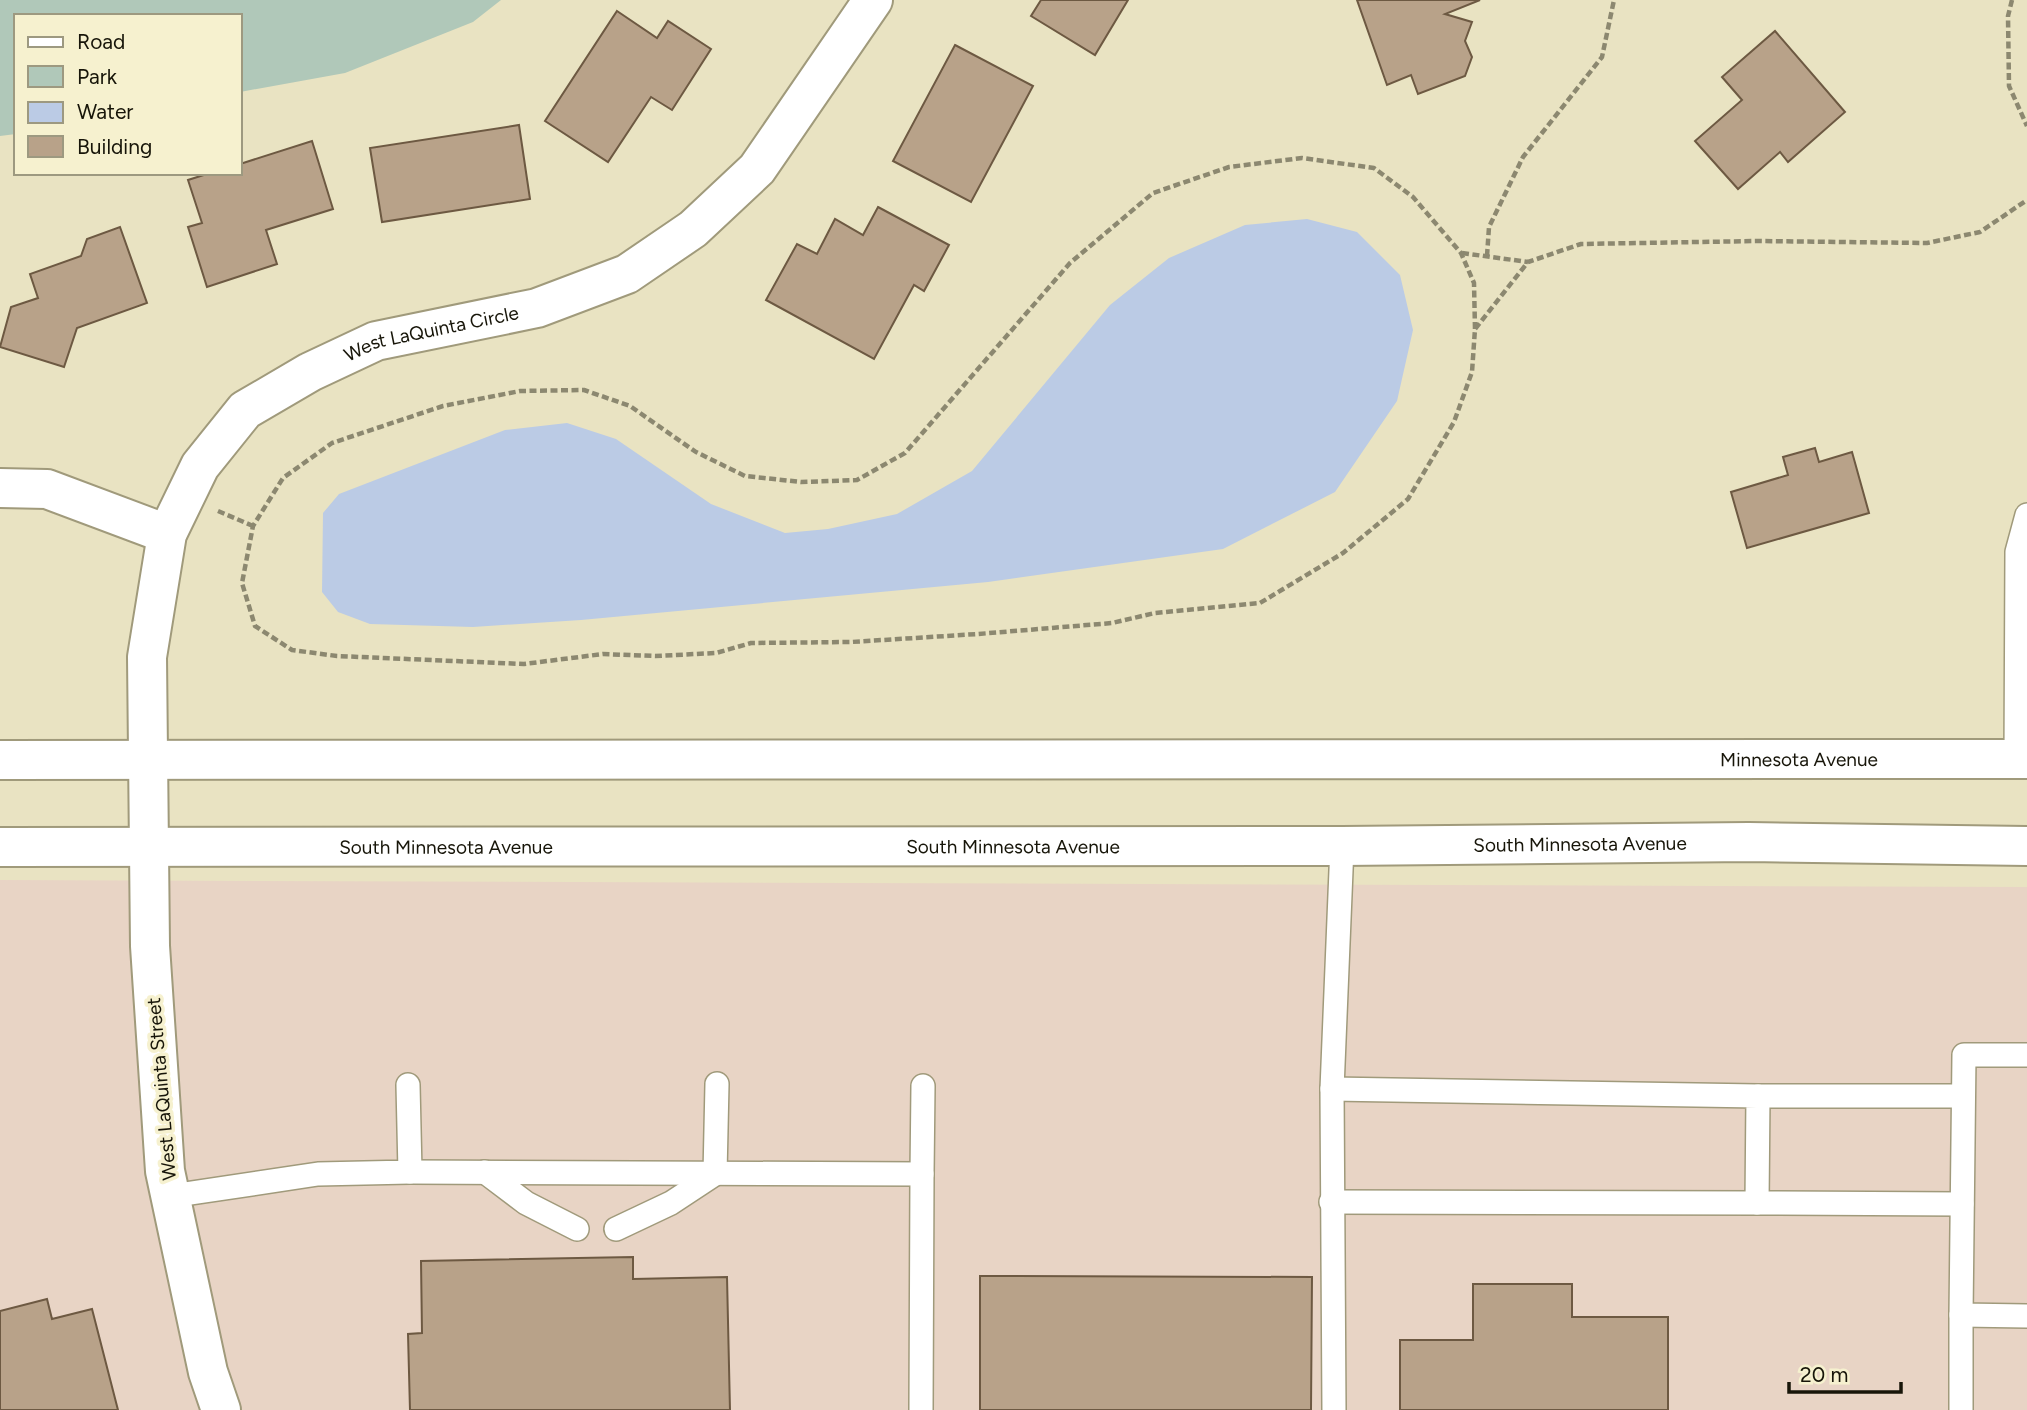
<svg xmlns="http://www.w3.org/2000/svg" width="2027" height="1410" font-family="Figtree,sans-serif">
<rect width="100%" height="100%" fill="#e9e3c2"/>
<path fill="#e8d4c5" d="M0 880 2027 887V1410H0Z"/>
<path fill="#b0c8b9" d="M0 0H501L473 22 345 73 240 92V16H16V134L0 136Z"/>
<path fill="#bbcbe5" d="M1307 219 1357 232 1400 275 1413 330 1397 401 1335 492 1223 549 988 582 581 620 473 627 370 624 338 612 322 592 323 513 339 494 505 430 567 423 616 439 711 504 785 533 828 529 897 514 972 471 1110 305 1169 258 1245 225Z"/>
<g fill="#b8a289" stroke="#6d5942" stroke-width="2">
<path d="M1041 0H1128L1095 55 1031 16Z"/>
<path d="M1357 0H1480L1445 14 1472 22 1465 41 1472 57 1465 76 1418 94 1411 75 1387 85Z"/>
<path d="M617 11 657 38 668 21 711 49 672 110 651 97 608 162 545 121Z"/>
<path d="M1775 31 1845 112 1788 162 1780 152 1738 189 1695 141 1742 100 1722 77Z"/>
<path d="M955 45 1033 86 971 202 893 161Z"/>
<path d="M519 125 530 199 382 222 370 148Z"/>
<path d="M312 141 333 209 266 230 277 264 207 287 188 227 202 223 188 180 210 173H240V164Z"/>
<path d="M878 207 949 245 924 291 914 285 874 359 766 300 797 244 817 254 835 219 863 235Z"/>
<path d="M120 227 147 303 77 328 64 367 0 347 11 307 38 298 30 274 81 256 87 239Z"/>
<path d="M1815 448 1819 462 1852 452 1869 513 1747 548 1731 492 1788 475 1783 457Z"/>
<path d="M633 1257V1279L727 1277 730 1410H410L408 1334 422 1333 421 1261Z"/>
<path d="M980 1276 1312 1277 1311 1410H980Z"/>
<path d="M1473 1284H1572V1317H1668V1410H1400V1340H1473Z"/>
<path d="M47 1299 52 1319 92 1309 118 1410H0V1311Z"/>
</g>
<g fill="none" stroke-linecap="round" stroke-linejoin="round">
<defs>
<g id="service">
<path d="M2016 759 2017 552 2027 515"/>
<path d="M2027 1055H1964L1961 1315 2027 1316"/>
<path d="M1758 1096H1963"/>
<path d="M410 1172 922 1174 921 1410"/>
<path d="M485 1172 526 1203 577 1229"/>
<path d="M922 1174 923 1086"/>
<path d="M171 1196 318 1174 410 1172 408 1085"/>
<path d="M1331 1202 1757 1203 1758 1096 1332 1089"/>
<path d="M1757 1203 1962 1204"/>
<path d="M616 1229 671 1203 715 1174 717 1084"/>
<path d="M1961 1315V1410"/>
<path d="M1334 1410 1332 1089 1342 846"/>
</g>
<g id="minor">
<path d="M0 488 47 489 167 534"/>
<path id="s1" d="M221 1410 208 1372 165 1171 150 946 147 657 167 534 200 466 245 410 310 372 376 341 537 308 627 274 693 229 757 169 873 0"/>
</g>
<g id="primary">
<path id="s2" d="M0 760 2027 759"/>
<path id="s3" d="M0 847 1342 846 1749 842 2027 846"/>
</g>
</defs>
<use href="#service" stroke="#a09a7b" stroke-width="26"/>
<use href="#minor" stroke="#a09a7b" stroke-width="42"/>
<use href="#primary" stroke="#a09a7b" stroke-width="42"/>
<g stroke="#8c8870" stroke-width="4.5" stroke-dasharray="7 3.5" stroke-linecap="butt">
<path d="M2012 0 2008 16 2009 86 2027 126"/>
<path d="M1462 253 1528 262"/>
<path d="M1487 256 1489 227 1523 157 1602 57 1614 0"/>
<path d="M1475 329 1474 283 1461 253 1413 197 1374 168 1302 158 1229 167 1153 193 1070 263 905 453 857 480 801 482 745 476 696 452 630 406 584 390 520 391 443 406 332 443 283 478 253 526 242 583 255 626 292 650 337 656 524 664 603 654 655 656 716 653 751 643 851 642 978 634 1112 623 1155 613 1260 603 1343 553 1408 499 1454 422 1472 372 1475 329 1528 262 1581 244 1757 241 1927 243 1980 232 2027 200"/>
<path d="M218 511 253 526"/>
</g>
<use href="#service" stroke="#fff" stroke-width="23"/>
<use href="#minor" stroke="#fff" stroke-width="38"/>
<use href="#primary" stroke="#fff" stroke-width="38"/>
</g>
<g text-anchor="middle" stroke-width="7" stroke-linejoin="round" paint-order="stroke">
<g font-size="19" fill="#171509" stroke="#f6f1cf">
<text dy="7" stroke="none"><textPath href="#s1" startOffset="1236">West LaQuinta Circle</textPath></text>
<text dy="7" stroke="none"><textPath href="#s2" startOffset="1799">Minnesota Avenue</textPath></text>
<text dy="7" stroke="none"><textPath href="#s3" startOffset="1580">South Minnesota Avenue</textPath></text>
<text dy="7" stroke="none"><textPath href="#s3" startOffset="1013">South Minnesota Avenue</textPath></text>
<text dy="7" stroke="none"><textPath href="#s3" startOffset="446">South Minnesota Avenue</textPath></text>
<text transform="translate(161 1089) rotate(-95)" y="7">West LaQuinta Street</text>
</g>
</g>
<rect x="14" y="14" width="228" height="161" fill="#f6f1cf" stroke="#9d9980" stroke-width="2"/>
<rect x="28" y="37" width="35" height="10" fill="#ffffff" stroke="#9d9980" stroke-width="2"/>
<text x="77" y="49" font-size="21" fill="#171509">Road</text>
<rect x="28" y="66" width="35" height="21" fill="#b0c8b9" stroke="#9d9980" stroke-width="2"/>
<text x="77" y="84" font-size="21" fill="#171509">Park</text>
<rect x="28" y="102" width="35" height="21" fill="#bbcbe5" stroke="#9d9980" stroke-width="2"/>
<text x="77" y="119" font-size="21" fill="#171509">Water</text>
<rect x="28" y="136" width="35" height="21" fill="#b8a289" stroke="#9d9980" stroke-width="2"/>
<text x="77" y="154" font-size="21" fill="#171509">Building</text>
<path d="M1789 1382v10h112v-10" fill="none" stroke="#171509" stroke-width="3.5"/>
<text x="1800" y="1382" font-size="21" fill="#171509" stroke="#f6f1cf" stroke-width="5" paint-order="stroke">20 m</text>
</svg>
